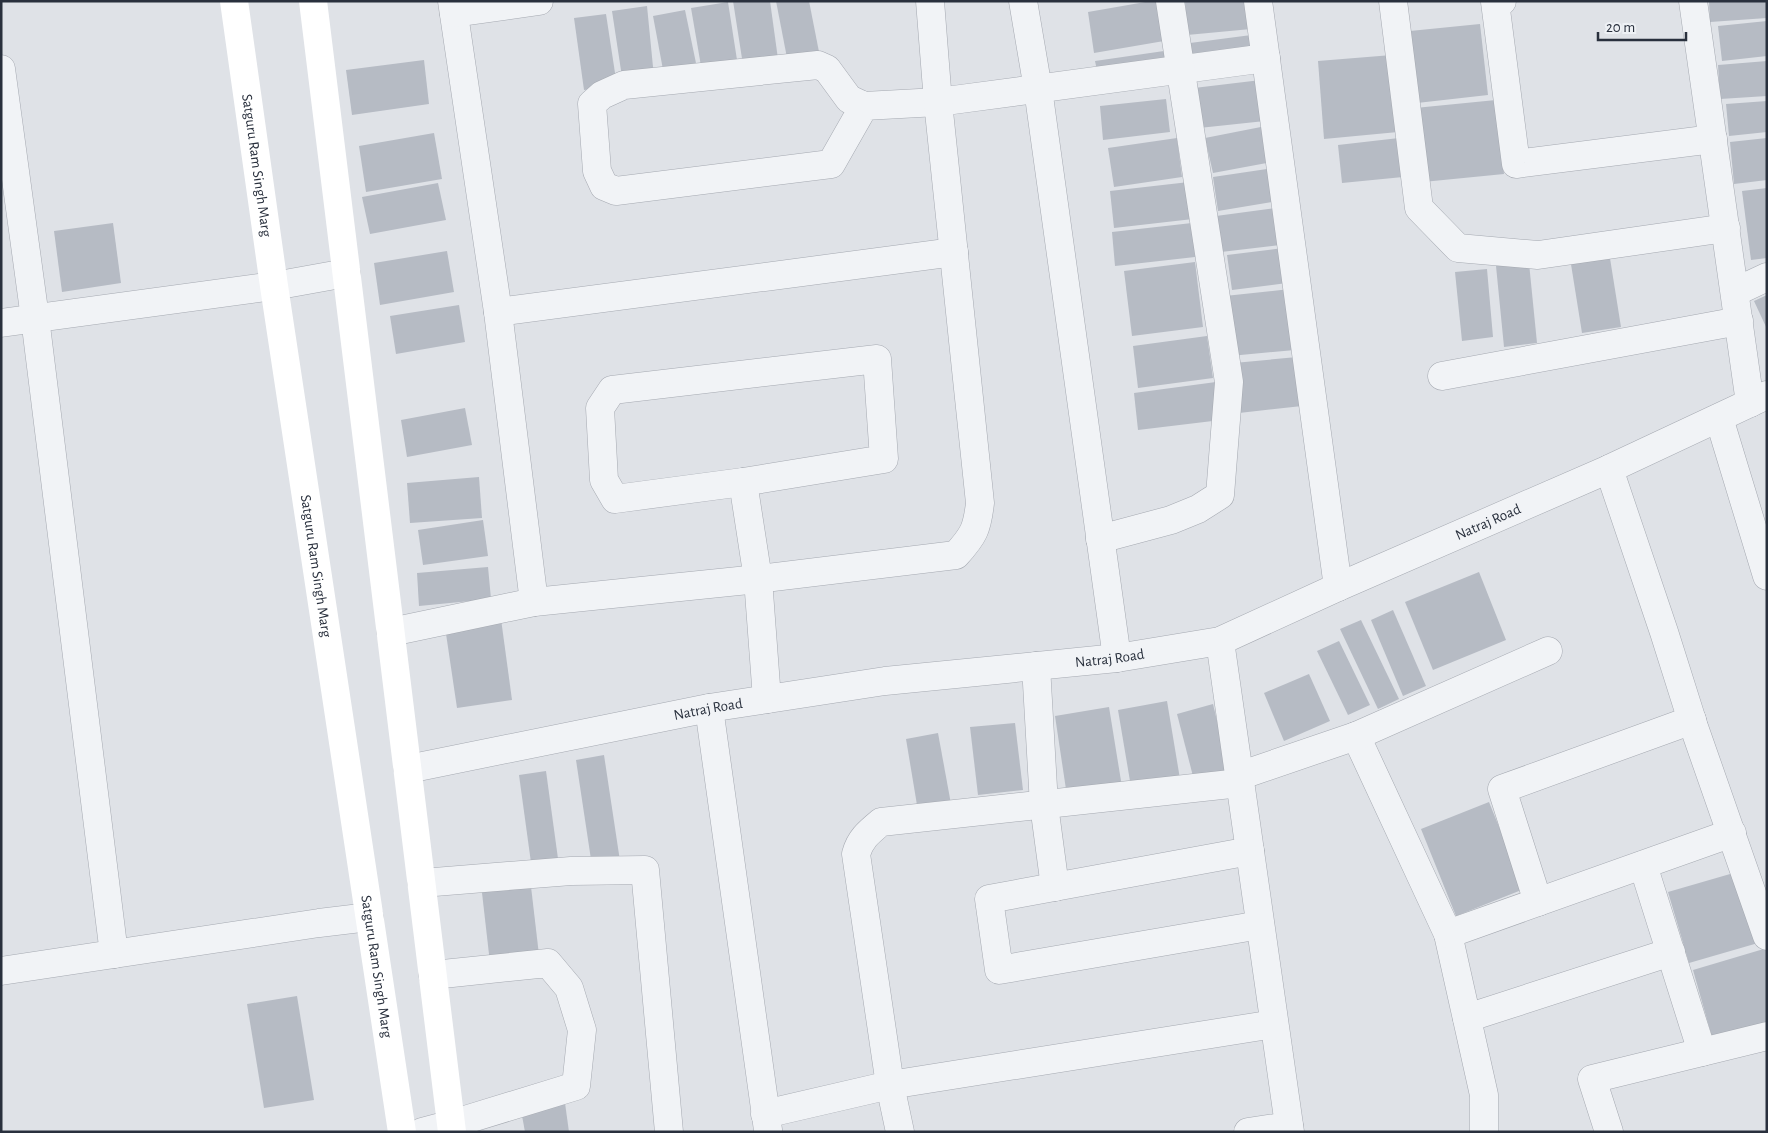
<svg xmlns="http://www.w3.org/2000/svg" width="1768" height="1133" font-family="'Alegreya Sans',sans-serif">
<rect width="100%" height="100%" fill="#dfe2e7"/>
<g fill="#b6bbc4">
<path d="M733 1H770L778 59 743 65Z"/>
<path d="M776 1H809L820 57 788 63Z"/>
<path d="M1151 1H1158L1164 41 1094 53 1088 12Z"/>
<path d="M1185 1H1248L1251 29 1187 35Z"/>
<path d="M1709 1H1767V18L1710 22Z"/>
<path d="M728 2 737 60 701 66 691 8Z"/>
<path d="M647 6 654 77H622L612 11Z"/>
<path d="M685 10 697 68 664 75 653 16Z"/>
<path d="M606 14 617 86 584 90 574 18Z"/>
<path d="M1767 21V56L1722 61 1718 26Z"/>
<path d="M1480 24 1488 95 1417 103 1410 31Z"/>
<path d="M1259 34 1262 56 1194 65 1190 43Z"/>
<path d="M1164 51 1165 67 1098 75 1095 61Z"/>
<path d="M1392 55 1398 132 1324 139 1318 61Z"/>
<path d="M424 60 429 104 352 115 346 70Z"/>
<path d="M1767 61V96L1720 99 1718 65Z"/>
<path d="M1261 80 1265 121 1199 128 1194 88Z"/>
<path d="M1166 99 1170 132 1103 140 1100 106Z"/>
<path d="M1496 100 1504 174 1423 182 1415 108Z"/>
<path d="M1767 101V132L1729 136 1726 104Z"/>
<path d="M1266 126 1272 162 1213 173 1205 138Z"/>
<path d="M434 133 442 179 366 192 359 146Z"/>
<path d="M1177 138 1182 177 1114 187 1108 148Z"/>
<path d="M1399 138 1403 177 1342 183 1338 145Z"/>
<path d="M1767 138V180L1734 184 1730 142Z"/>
<path d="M1273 168 1278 201 1218 211 1213 177Z"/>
<path d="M1189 182 1193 219 1114 228 1110 191Z"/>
<path d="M438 183 446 220 370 234 362 197Z"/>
<path d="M1767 188V258L1751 260 1742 191Z"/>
<path d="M1276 208 1280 245 1221 252 1216 216Z"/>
<path d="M113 223 121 283 62 292 54 231Z"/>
<path d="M1192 223 1195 257 1115 266 1112 232Z"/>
<path d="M1283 248 1287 283 1232 290 1227 255Z"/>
<path d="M447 251 454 292 380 305 374 263Z"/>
<path d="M1609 252 1621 327 1582 333 1570 258Z"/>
<path d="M1195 262 1203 327 1132 336 1124 271Z"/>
<path d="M1529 263 1537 343 1504 347 1496 266Z"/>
<path d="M1487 269 1493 337 1462 341 1455 272Z"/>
<path d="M1290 289 1295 350 1230 356 1225 296Z"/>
<path d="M1767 295V329L1754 301Z"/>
<path d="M459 305 465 342 396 354 390 316Z"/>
<path d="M1207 336 1213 378 1138 388 1133 346Z"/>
<path d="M1297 357 1302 406 1239 413 1234 363Z"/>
<path d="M1216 382 1221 420 1138 430 1134 393Z"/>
<path d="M465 408 472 445 407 457 401 420Z"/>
<path d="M479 477 482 518 410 523 407 483Z"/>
<path d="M483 520 488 556 423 565 418 530Z"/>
<path d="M488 567 491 599 419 606 417 573Z"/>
<path d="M1479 572 1506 640 1433 670 1405 602Z"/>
<path d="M1393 610 1426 686 1403 696 1371 620Z"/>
<path d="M501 619 512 700 457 708 445 627Z"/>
<path d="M1361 620 1399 699 1378 709 1340 629Z"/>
<path d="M1339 641 1370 705 1348 715 1317 651Z"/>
<path d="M1309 674 1330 721 1284 741 1264 693Z"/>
<path d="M1167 701 1180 779 1131 787 1118 710Z"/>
<path d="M1213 704 1230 775 1195 784 1177 714Z"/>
<path d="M1109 707 1122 787 1067 796 1055 716Z"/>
<path d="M1015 723 1023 790 978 795 970 727Z"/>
<path d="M938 733 951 804 918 811 906 739Z"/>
<path d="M604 755 620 861 592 866 576 760Z"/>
<path d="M546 771 559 866 532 870 519 775Z"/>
<path d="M1489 802 1524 889 1456 916 1421 829Z"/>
<path d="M1737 872 1758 943 1689 963 1668 892Z"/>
<path d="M530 878 539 955 490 963 481 884Z"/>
<path d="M1767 948V1029L1714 1044 1693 970Z"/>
<path d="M297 996 314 1100 264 1108 247 1004Z"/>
<path d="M565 1103 569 1132H525L521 1110Z"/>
</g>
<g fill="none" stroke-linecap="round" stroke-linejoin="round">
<defs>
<g id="minor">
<path d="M452 1 498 312 534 602"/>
<path d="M1023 1 1038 89 1117 658"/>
<path d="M1258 1 1338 587"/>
<path d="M1393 1 1419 208 1458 248 1538 255 1726 228"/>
<path d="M1502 1 1495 2 1516 164 1713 139"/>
<path d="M1693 1 1750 403"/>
<path d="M454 13 539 1"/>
<path d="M1 69 35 318 114 954"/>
<path d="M864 106 831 164 616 191 604 186 597 171 592 104 602 95 624 85 818 65 827 69 849 99 864 106 938 102 1266 58"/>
<path d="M1735 292 1767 277"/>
<path d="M498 312 954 252"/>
<path d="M1 323 274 286 346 273"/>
<path d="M877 359 884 459 743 482 615 499 604 480 600 408 612 390Z"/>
<path d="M1442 376 1739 321"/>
<path d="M1719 418 1767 576"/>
<path d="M1609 469 1664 632 1694 727 1767 936"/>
<path d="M743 482 758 579 767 699"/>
<path d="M1100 539 1171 520 1198 509 1220 495 1229 382 1170 1"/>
<path d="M391 632 534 602 758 579 956 555C974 535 977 529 980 503L938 102 930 1"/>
<path d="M1220 641 1290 1132"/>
<path d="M1036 666 1044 805 1055 887"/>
<path d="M709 708 768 1130"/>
<path d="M1356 736 1448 934 1484 1095V1132"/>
<path id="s1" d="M408 769 709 708 885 681 1117 658 1220 641 1338 587 1609 469 1767 395"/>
<path d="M1239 776 1356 736 1548 651"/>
<path d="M1250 851 989 899 999 970 1260 925"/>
<path d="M1643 865 1702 1052"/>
<path d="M422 883 571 871 645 870 669 1132"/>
<path d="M1538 902 1502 789 1692 720"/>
<path d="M1448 934 1732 833"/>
<path d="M1 971 319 923 369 917"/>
<path d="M1467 1018 1671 952"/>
<path d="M765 1114 890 1085 1274 1024"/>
<path d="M422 1132 452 1124 576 1086 582 1030 569 988 548 963 433 975"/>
<path d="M900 1132 890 1085 856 854C860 839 869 832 881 822L1240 783"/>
<path d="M1248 1132 1289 1126"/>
<path d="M1609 1132 1592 1079 1767 1036"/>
</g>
</defs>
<use href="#minor" stroke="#a5a9b1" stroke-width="29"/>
<use href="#minor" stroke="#f1f3f6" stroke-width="28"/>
<g stroke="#fff" stroke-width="28">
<path id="s2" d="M234 1 274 286 402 1132"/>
<path d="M313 1 452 1132"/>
</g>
</g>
<g text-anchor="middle" stroke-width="5" stroke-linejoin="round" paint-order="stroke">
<g font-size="15" fill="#29303d" stroke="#eef1f5">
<text dy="5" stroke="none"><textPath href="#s2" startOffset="166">Satguru Ram Singh Marg</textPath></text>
<text dy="5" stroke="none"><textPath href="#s1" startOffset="1116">Natraj Road</textPath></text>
<text dy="5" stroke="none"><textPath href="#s2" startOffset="571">Satguru Ram Singh Marg</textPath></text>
<text dy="5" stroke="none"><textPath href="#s1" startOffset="711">Natraj Road</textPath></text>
<text dy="5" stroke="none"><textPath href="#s1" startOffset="306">Natraj Road</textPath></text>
<text dy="5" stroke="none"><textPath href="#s2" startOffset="976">Satguru Ram Singh Marg</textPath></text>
</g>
</g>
<rect width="1768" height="1133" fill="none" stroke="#29303d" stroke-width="5"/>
<path d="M1598 32v8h88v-8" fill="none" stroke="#29303d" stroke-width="2.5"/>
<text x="1606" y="32" font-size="15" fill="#29303d" stroke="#eef1f5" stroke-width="4" paint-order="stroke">20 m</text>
</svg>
